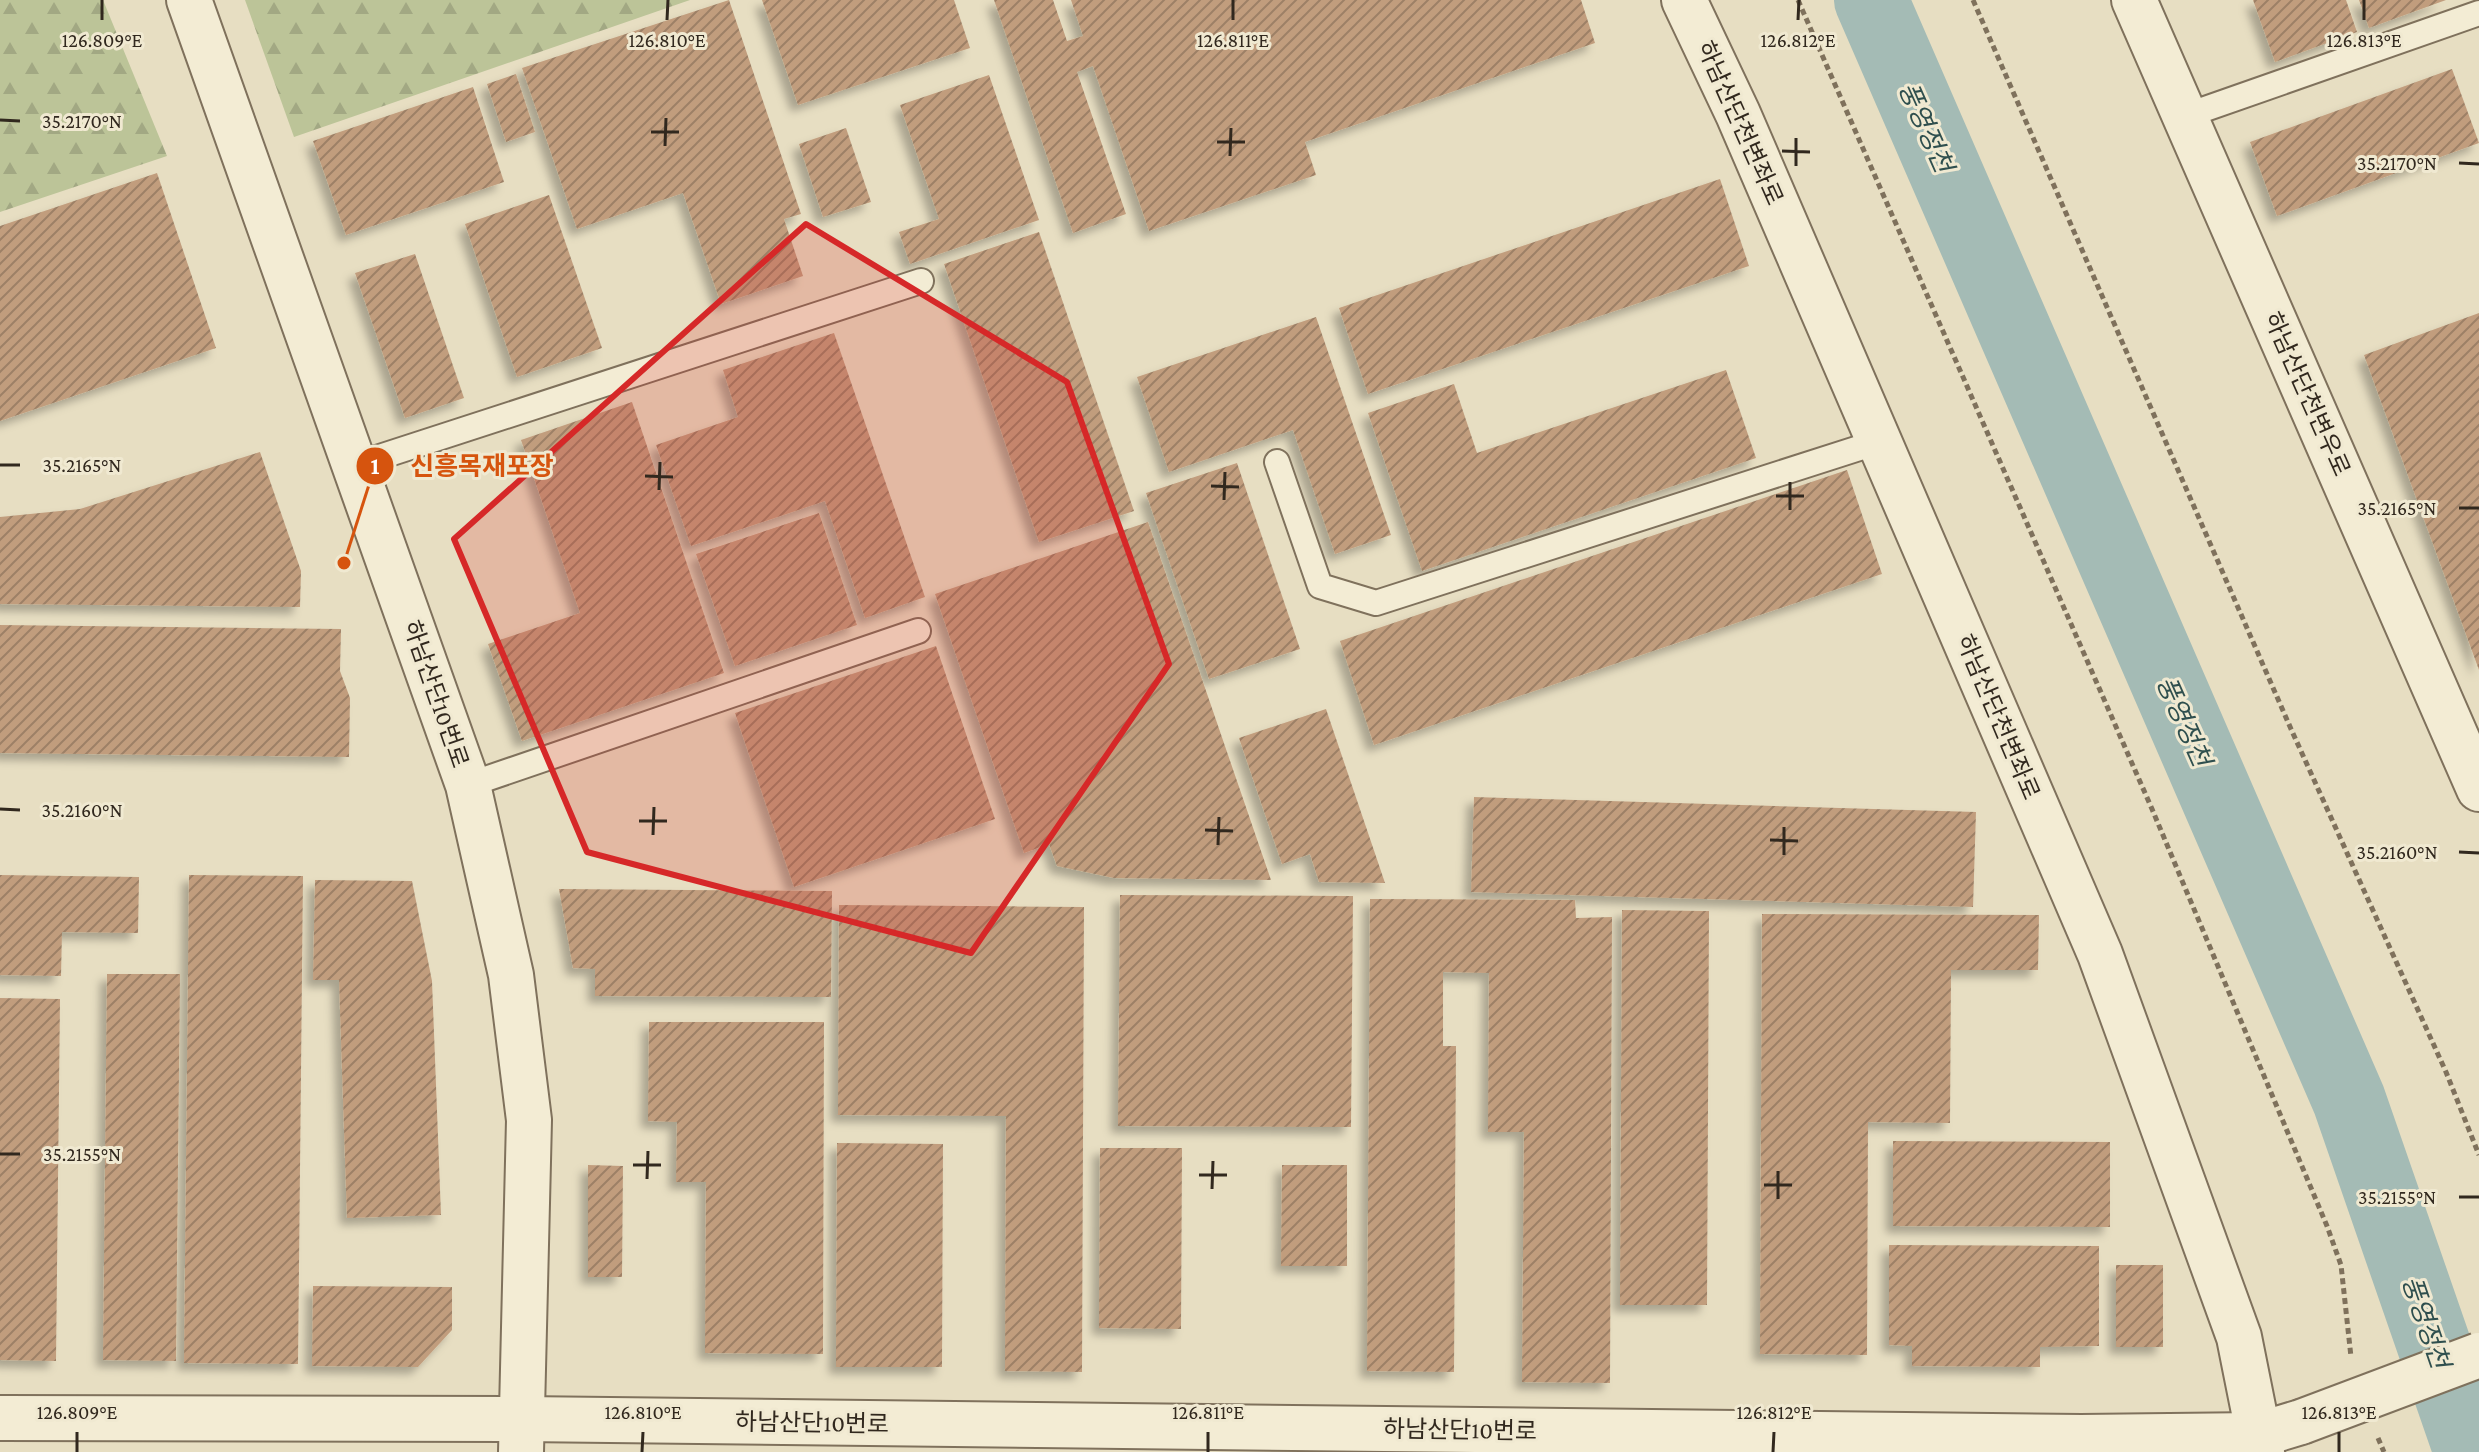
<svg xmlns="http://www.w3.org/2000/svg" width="2479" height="1452" font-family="'Crimson Pro','Noto Sans KR',serif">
<defs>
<pattern id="forest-firs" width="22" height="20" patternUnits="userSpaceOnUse" patternTransform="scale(2)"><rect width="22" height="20" fill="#bcc498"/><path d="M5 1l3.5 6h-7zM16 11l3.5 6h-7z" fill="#a2a883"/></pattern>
<pattern id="building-hatch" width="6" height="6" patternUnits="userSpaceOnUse" patternTransform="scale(2)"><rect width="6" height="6" fill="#c19d7d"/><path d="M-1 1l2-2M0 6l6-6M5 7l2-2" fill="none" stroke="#9d8066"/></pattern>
<filter id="shadow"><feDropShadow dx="-7" dy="7" stdDeviation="4" flood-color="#0004"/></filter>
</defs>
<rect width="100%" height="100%" fill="#e7dec2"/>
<g fill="url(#forest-firs)">
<path d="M0 0H103L167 156 0 212Z"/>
<path d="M245 0H690L294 137Z"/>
</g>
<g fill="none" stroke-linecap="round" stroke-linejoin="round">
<path stroke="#a4bbb5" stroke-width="74" d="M1871 0 2349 1100 2471 1452"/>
</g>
<g fill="url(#building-hatch)" filter="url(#shadow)">
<path d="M729 0 801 214 784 219 803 276 721 304 683 193 577 229 522 68Z"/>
<path d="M762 0H954L970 48 798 105Z"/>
<path d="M994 0H1053L1067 41 1083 36 1071 0H1581L1595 43 1305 142 1316 175 1149 231 1093 66 1077 72 1126 214 1073 233Z"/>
<path d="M2253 0H2346L2357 32 2275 62Z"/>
<path d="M2359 0H2446L2369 28Z"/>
<path d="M2452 69 2479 143 2277 216 2250 142Z"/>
<path d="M516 74 535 132 506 142 487 84Z"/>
<path d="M989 75 1039 220 910 264 899 232 939 219 900 105Z"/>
<path d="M473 87 504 182 346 235 313 141Z"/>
<path d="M846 128 871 202 823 217 799 144Z"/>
<path d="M157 173 216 348 0 421V226Z"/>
<path d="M1720 179 1749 266 1368 394 1339 308Z"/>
<path d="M549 195 602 348 517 377 465 224Z"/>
<path d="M1039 232 1134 511 1039 542 944 264Z"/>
<path d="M415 254 464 398 405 418 355 273Z"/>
<path d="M2479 313V670L2364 355Z"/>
<path d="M1316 317 1391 535 1335 554 1293 430 1169 472 1137 377Z"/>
<path d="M834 333 925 597 865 618 825 501 691 546 656 445 738 417 723 370Z"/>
<path d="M1726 370 1756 458 1422 571 1368 413 1454 384 1477 453Z"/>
<path d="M632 402 724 673 522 741 488 644 580 613 521 440Z"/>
<path d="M260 452 301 571 300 607 0 604V517L80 509Z"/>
<path d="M1237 463 1300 649 1209 679 1146 493Z"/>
<path d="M1847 470 1882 574 1374 745 1340 641Z"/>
<path d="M819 513 857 625 735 666 696 554Z"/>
<path d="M1148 522 1271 880 1114 878 1057 866 1049 844 1024 853 935 594Z"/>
<path d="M0 625 341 629 340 671 350 698 349 757 0 753Z"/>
<path d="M936 646 995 819 794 887 735 713Z"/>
<path d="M1326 709 1385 883 1319 882 1310 854 1282 864 1239 738Z"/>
<path d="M1474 797 1976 812 1973 907 1471 892Z"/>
<path d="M0 875 139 877 138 933 62 932 61 976 0 975Z"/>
<path d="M189 875 303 876 298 1364 184 1363Z"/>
<path d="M315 880 412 881 432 981 441 1215 347 1218 339 980H313Z"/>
<path d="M559 889 832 891 831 997 595 996V969L573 968Z"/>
<path d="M1120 895 1353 896 1351 1127 1118 1126Z"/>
<path d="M1370 899 1575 900 1576 918 1612 917 1610 1383 1522 1382 1524 1132H1488L1489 973 1443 972V1046H1456L1454 1372 1367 1371Z"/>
<path d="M839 905 1084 907 1082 1372 1005 1371 1006 1116 838 1115Z"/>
<path d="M1622 910 1709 911 1707 1305H1620Z"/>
<path d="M1762 914 2039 915 2038 970H1951L1950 1123 1868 1122 1867 1355 1760 1354Z"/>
<path d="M107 974H180L176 1361 103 1360Z"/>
<path d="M0 998 60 999 56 1361 0 1360Z"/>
<path d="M649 1022H824L823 1354 705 1353 706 1182H676L677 1122 648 1121Z"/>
<path d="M1893 1141 2110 1142V1227L1893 1226Z"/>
<path d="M837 1143 943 1144 942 1367H836Z"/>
<path d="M1100 1148H1182L1181 1329 1099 1328Z"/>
<path d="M588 1165 623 1166 622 1277H588Z"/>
<path d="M1282 1165H1347V1266H1281Z"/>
<path d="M1889 1245 2099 1246V1346L2040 1347V1367L1912 1366V1346L1889 1345Z"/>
<rect x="2116" y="1265" width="47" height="82"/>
<path d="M313 1286 452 1287V1330L418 1367 312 1366Z"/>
</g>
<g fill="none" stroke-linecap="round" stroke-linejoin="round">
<defs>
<g id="lane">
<path d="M2185 116 2479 13"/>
<path d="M1277 462 1320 586 1376 603 1878 442"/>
<path d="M355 465 921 281"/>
<path d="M468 785 918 631"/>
</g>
<g id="street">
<path d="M189 0 468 785 511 975 529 1120 521 1452"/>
<path d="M1684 0 1738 114 2100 954 2239 1337 2262 1452"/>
<path d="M2134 0 2479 789"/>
<path d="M0 1418 522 1419 2081 1437 2258 1435 2301 1422"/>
</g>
</defs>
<use href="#lane" stroke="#7f715c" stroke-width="28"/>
<use href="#street" stroke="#7f715c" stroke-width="48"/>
<g stroke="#7f715c" stroke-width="5" stroke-dasharray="6 4" stroke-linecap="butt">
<path d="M1798 0 2152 809 2327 1226 2341 1265 2351 1357"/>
<path d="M1973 0 2291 729 2446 1072 2479 1155"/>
<path d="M2378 1438 2384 1452"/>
</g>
<use href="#lane" stroke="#f3ecd4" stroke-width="24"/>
<use href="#street" stroke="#f3ecd4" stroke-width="44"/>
<defs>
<path id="street-bridge" d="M2301 1422 2479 1355"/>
</defs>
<use href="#street-bridge" stroke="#7f715c" stroke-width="48" stroke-linecap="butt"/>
<use href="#street-bridge" stroke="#f3ecd4" stroke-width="44"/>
</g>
<path fill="#d62828" fill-opacity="0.2" stroke="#d62828" stroke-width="6" stroke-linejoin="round" d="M806 224 1067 382 1169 664 971 953 587 852 454 539Z"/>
<path fill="none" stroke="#31281e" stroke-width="3" d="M102 20V0M667 20 668 0M1233 20V0M1798 20 1799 0M2364 20V0M0 120 20 121M651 132H679M1217 142H1245M665 146 666 118M1782 151 1810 152M1230 156 1231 128M2459 163 2479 164M1796 166V138M0 465H20M645 476 673 477M1211 486 1239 487M659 490 660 462M1776 496H1804M1224 500 1225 472M2459 508H2479M1790 510V482M0 809 20 810M639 821H667M1205 830 1233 831M653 835 654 807M1770 840 1798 841M1218 845 1219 817M2459 852 2479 853M1784 855V827M0 1154H20M633 1165H661M1199 1175H1227M647 1179 648 1151M1764 1185H1792M1212 1189 1213 1161M2459 1197H2479M1778 1199V1171M77 1452V1432M642 1452 643 1432M1208 1452V1432M1773 1452 1774 1432M2339 1452V1432"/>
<g text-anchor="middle" stroke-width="6" stroke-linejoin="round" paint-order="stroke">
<g font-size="24" fill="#31281e" stroke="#f0e9d1">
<text transform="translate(1740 123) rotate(66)" y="8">하남산단천변좌로</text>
<text transform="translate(2307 394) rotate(66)" y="8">하남산단천변우로</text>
<text transform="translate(436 694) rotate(71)" y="8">하남산단10번로</text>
<text transform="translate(1998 717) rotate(67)" y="8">하남산단천변좌로</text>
<text transform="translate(812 1423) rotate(1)" y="8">하남산단10번로</text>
<text transform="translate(1460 1430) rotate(1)" y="8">하남산단10번로</text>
</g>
<g font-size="26" font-style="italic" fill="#2f4f4e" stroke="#f0e9d1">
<text transform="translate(1926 127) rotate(66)" y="9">풍영정천</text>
<text transform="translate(2184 721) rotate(66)" y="9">풍영정천</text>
<text transform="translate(2426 1322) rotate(71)" y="9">풍영정천</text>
</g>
</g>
<g font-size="20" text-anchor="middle" fill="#31281e" stroke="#f0e9d1" stroke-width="6" stroke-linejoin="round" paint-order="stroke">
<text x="102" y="47">126.809°E</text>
<text x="667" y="47">126.810°E</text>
<text x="1233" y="47">126.811°E</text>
<text x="1798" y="47">126.812°E</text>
<text x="2364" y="47">126.813°E</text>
<text x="82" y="128">35.2170°N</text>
<text x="2397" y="170">35.2170°N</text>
<text x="82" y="472">35.2165°N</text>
<text x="2397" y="515">35.2165°N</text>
<text x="82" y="817">35.2160°N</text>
<text x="2397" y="859">35.2160°N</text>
<text x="82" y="1161">35.2155°N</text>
<text x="2397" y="1204">35.2155°N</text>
<text x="77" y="1419">126.809°E</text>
<text x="643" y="1419">126.810°E</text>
<text x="1208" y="1419">126.811°E</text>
<text x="1774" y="1419">126.812°E</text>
<text x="2339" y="1419">126.813°E</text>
</g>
<path fill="none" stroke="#d6540e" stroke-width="3" d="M344 563L375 466"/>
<g fill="#d6540e" stroke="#f0e9d1" stroke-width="3">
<circle cx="344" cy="563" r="8"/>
<circle cx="375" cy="466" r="20"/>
</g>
<g font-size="24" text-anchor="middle" font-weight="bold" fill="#fff">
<text x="375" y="474">1</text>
</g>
<g font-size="26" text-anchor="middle" font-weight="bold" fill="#d6540e" stroke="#f0e9d1" stroke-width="6" stroke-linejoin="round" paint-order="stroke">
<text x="482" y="475">신흥목재포장</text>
</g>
</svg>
